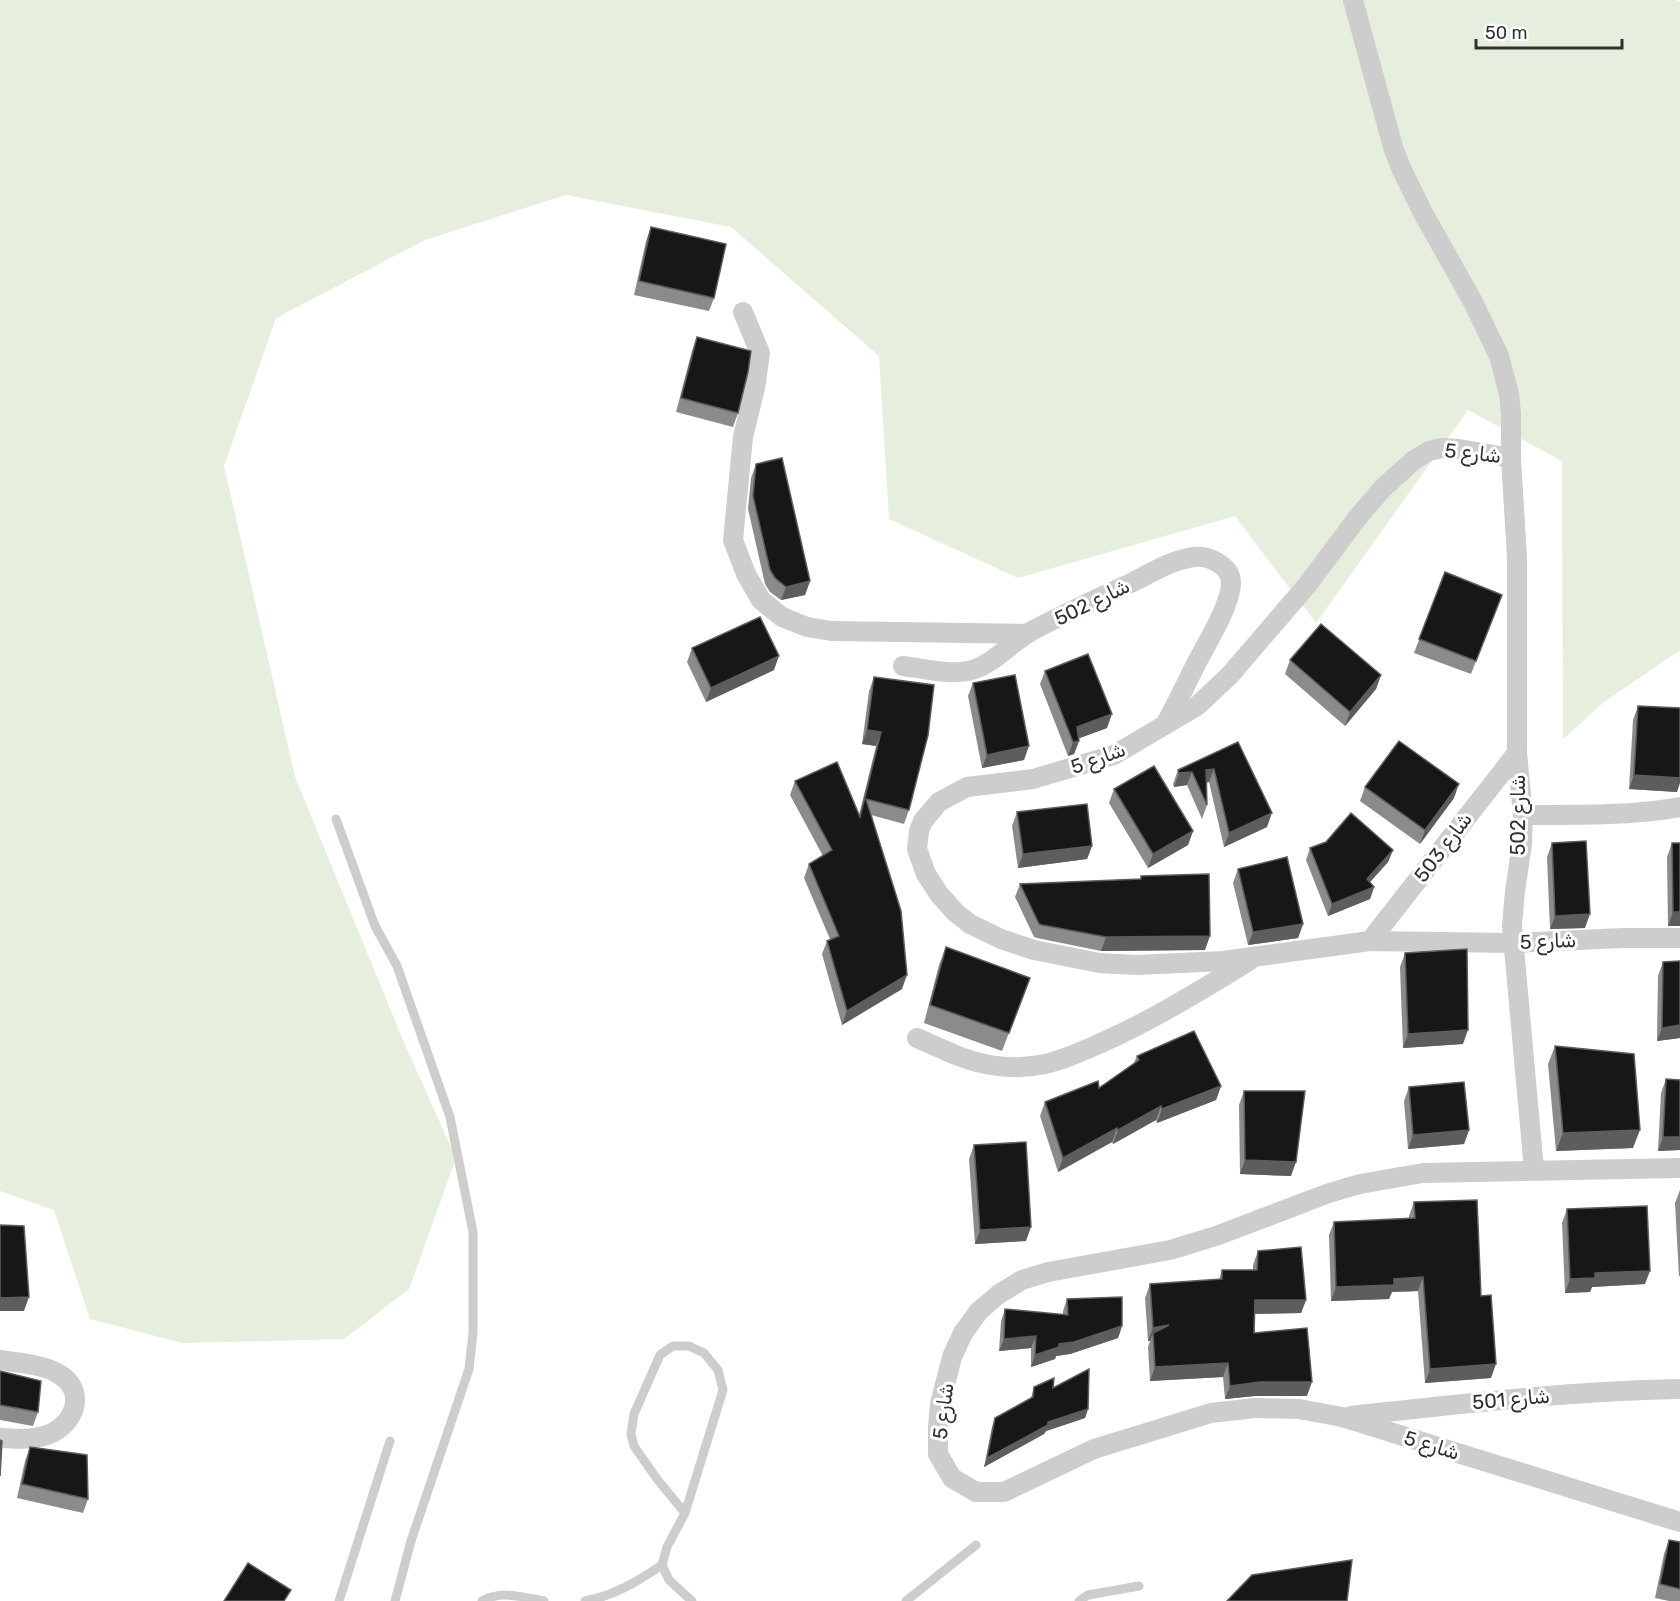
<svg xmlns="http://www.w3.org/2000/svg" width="1680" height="1601" font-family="Rubik,'Noto Sans Arabic',sans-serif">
<rect width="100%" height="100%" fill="#fff"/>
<path fill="#e6eedd" d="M0 0H1677L1680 2V650L1604 702 1563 739 1562 461 1468 410 1316 623 1235 516 1018 578 889 519 879 356 731 227 566 195 425 240 276 318 224 466 295 777 405 1045 456 1158 409 1289 344 1339 182 1343 90 1319 54 1210 0 1191Z"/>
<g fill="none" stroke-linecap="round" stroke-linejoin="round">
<g stroke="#cdcdcd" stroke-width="9">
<path d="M336 819 375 926 397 966 450 1117 473 1232V1333L469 1369 411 1541 395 1601"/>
<path d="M685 1513 657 1479 634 1446 631 1434 634 1414 660 1355 673 1346H689L704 1353 718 1370 723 1390 685 1513 667 1547 662 1565 669 1580 692 1601"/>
<path d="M339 1601 390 1441"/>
<path d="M482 1601C501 1590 523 1597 544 1601"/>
<path d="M585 1601C614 1596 638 1581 662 1565"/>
<path d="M906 1601 976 1545"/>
<path d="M1079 1601 1088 1595 1139 1586"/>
</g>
<g stroke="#cdcdcd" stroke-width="20">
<path d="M1353 0 1393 147 1401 168 1423 213 1473 302 1499 356 1509 394 1511 414V458L1517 558V753L1523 815 1522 844 1515 891 1512 926 1534 1170"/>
<path d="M743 312 760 353 755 388 743 437 733 540 746 574 761 600 782 617 807 627 831 631 1027 634"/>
<path d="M1511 458 1459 449 1442 448 1429 451 1414 460 1383 488 1358 517 1308 584 1230 675 1197 706 1114 755 1033 779 967 787 939 802 923 821 919 831 917 849 926 874 939 894 955 912 970 924 1001 939 1034 950 1099 963 1137 965 1223 961 1370 941 1513 943 1623 938H1680"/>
<path d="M903 666C927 669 956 678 980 667 996 660 1012 643 1028 633 1061 615 1096 599 1131 583 1151 573 1171 560 1194 557 1209 555 1231 566 1231 583 1231 604 1207 643 1197 662 1187 682 1177 703 1166 723"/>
<path d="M1523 815C1575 815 1628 816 1680 807"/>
<path d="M1370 941 1517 753"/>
<path d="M917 1038C940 1048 965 1061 990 1065 1008 1068 1027 1068 1045 1064 1064 1060 1083 1051 1101 1043 1153 1020 1201 990 1249 961"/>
<path d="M1680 1168 1423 1173 1360 1184 1329 1193 1216 1236 1170 1250 1048 1272 1022 1280 999 1294 979 1311 963 1333 952 1357 940 1404 938 1426V1454L952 1478 976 1492H1004L1094 1449 1211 1413 1255 1408 1299 1409 1342 1417 1680 1522"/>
<path d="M0 1360C19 1363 43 1364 59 1374 88 1391 74 1426 47 1435 32 1440 15 1439 0 1438"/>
<path d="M1351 1416C1460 1404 1570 1391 1680 1389"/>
</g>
</g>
<g fill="#8b8b8b">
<path d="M651 227 714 298 709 311 634 295 646 241Z"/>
<path d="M697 337 738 413 733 427 676 412 692 351Z"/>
<path d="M756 464 810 581 805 595 781 600 770 592 765 584 748 509 751 478Z"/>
<path d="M1445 572 1502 595 1471 674 1414 653Z"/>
<path d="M692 648 774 670 706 702 687 662Z"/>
<path d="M1290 660 1381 675 1376 689 1345 726 1285 674Z"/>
<path d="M1045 671 1107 728 1079 738V741L1074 754 1068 756 1040 684Z"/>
<path d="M874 677 909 810 904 824 871 815 902 989 842 1025 822 954 827 941 830 939 804 878 809 864 823 856 790 795 795 781 859 815 876 746 862 744 869 691Z"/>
<path d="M973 683 1024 760 982 768 968 696Z"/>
<path d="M1638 706 1677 792 1629 789 1633 720Z"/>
<path d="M1238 742 1267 827 1224 847 1209 782 1207 783V805L1202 819 1187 785 1174 787 1173 784 1178 770Z"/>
<path d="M1365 787 1454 798 1420 844 1360 801Z"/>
<path d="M1114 789 1193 831 1188 845 1148 868 1109 803Z"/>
<path d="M1017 812 1092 846 1087 859 1018 868 1012 826Z"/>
<path d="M1552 843 1585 928 1550 929 1547 857Z"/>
<path d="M1672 843H1680V926H1668L1667 857Z"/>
<path d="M1310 848 1393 850 1388 862 1370 882 1374 887 1370 899 1328 916 1306 860Z"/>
<path d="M1238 869 1303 924 1298 938 1248 945 1233 883Z"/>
<path d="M1141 876 1205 950 1101 951 1037 938 1034 937 1015 897 1020 884 1140 879Z"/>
<path d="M946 947 1030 978 1002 1051 924 1023 939 965Z"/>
<path d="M1405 953 1463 1044 1403 1048 1400 967Z"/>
<path d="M1680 961V1038L1657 1041 1658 976 1663 962Z"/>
<path d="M1555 1046 1633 1148 1556 1151 1548 1064Z"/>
<path d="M1137 1056 1221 1086 1216 1100 1157 1123 1156 1120 1113 1144 1112 1142 1058 1172 1040 1116 1045 1102 1099 1088 1134 1063Z"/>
<path d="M1666 1079 1680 1080V1150L1658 1151 1661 1093Z"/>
<path d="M1409 1087 1469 1130 1464 1144 1408 1149 1404 1101Z"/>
<path d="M1244 1091 1291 1176 1240 1174 1239 1105Z"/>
<path d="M974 1145 1026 1241 975 1244 969 1159Z"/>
<path d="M1680 1190V1276H1679L1675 1203Z"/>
<path d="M1414 1202 1481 1296 1491 1378 1425 1383 1418 1291 1392 1292 1389 1299 1331 1301 1329 1235 1334 1222 1409 1219V1216Z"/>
<path d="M1567 1209 1645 1284 1592 1287 1590 1292 1565 1293 1562 1223Z"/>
<path d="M1258 1251 1306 1300 1301 1313 1255 1314 1254 1333 1307 1396H1255L1225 1399 1223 1377 1150 1381 1148 1347 1150 1341H1148L1145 1298 1150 1284 1219 1280 1222 1270H1253V1265Z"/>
<path d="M1067 1299 1122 1326 1118 1338 1070 1354 1056 1356 1055 1359 1031 1367V1348L999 1351 1001 1321 1005 1309 1063 1315V1311Z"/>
<path d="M0 1371 38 1412 33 1426 0 1420Z"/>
<path d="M1034 1387 1053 1388 1088 1409 1085 1418 1046 1431 1044 1434 984 1467 992 1427 995 1418 1031 1398Z"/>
<path d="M30 1447 88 1499 83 1513 17 1498 25 1461Z"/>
<path d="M1669 1540 1680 1542V1601H1669L1655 1598 1664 1554Z"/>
</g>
<g fill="#5d5d5d">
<path d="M810 581 805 595 781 600 786 587Z"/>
<path d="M779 656 774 670 706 702 711 688Z"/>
<path d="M1381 675 1376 689 1345 726 1350 712Z"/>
<path d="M1112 714 1107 728 1072 741 1077 727Z"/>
<path d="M867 730 881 732 876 746 862 744Z"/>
<path d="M1079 741 1074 754 1068 756 1073 742Z"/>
<path d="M1029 746 1024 760 982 768 987 755Z"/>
<path d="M1214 769 1209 782 1201 783 1206 770Z"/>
<path d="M1192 772 1187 785 1174 787 1179 773Z"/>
<path d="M1634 775 1680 778V783L1677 792 1629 789Z"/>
<path d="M1459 784 1454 798 1420 844 1425 830Z"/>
<path d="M1272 813 1267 827 1224 847 1229 833Z"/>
<path d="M1193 831 1188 845 1148 868 1153 854Z"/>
<path d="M1092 846 1087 859 1018 868 1023 854Z"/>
<path d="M1393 850 1388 862 1362 891 1367 879Z"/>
<path d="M1374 887 1370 899 1328 916 1332 904Z"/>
<path d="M1673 912H1680V926H1668Z"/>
<path d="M1590 914 1585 928 1550 929 1555 916Z"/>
<path d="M1303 924 1298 938 1248 945 1253 932Z"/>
<path d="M1210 936 1205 950 1101 951 1106 937Z"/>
<path d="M907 975 902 989 842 1025 847 1011Z"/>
<path d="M1680 1025V1038L1657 1041 1662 1028Z"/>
<path d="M1468 1030 1463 1044 1403 1048 1408 1034Z"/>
<path d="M1221 1086 1216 1100 1157 1123 1162 1109Z"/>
<path d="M1161 1106 1156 1120 1113 1144 1118 1130Z"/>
<path d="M1117 1128 1112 1142 1058 1172 1063 1158Z"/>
<path d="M1469 1130 1464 1144 1408 1149 1413 1135Z"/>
<path d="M1640 1130 1633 1148 1556 1151 1563 1133Z"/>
<path d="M1663 1137H1680V1150L1658 1151Z"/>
<path d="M1245 1160 1296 1162 1291 1176 1240 1174Z"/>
<path d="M1031 1227 1026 1241 975 1244 980 1230Z"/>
<path d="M1650 1271 1645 1284 1592 1287 1590 1292 1565 1293 1570 1279 1595 1273Z"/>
<path d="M1423 1277 1418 1291 1392 1292 1389 1299 1331 1301 1336 1287 1394 1279Z"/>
<path d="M29 1297 24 1311H0V1298Z"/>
<path d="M1255 1300H1306L1301 1313 1250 1314Z"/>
<path d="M1169 1325 1153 1333 1150 1341H1148L1153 1328Z"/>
<path d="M1122 1326 1118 1338 1070 1354 1056 1356 1055 1359 1031 1367 1035 1355 1059 1344Z"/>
<path d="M1036 1336 1031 1348 999 1351 1004 1339Z"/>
<path d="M1228 1363 1223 1377 1150 1381 1155 1367Z"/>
<path d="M1496 1364 1491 1378 1425 1383 1430 1369Z"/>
<path d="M1260 1382H1312L1307 1396H1255L1225 1399 1230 1386Z"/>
<path d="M1088 1409 1085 1418 1046 1431 1044 1434 984 1467 987 1458 1048 1422Z"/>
</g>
<g fill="#171717" stroke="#5d5d5d" stroke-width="1.5">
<path d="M651 227 726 244 714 298 639 281Z"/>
<path d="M697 337 751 351 748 372 738 413 681 398Z"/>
<path d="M782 458 810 581 786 587 775 578 770 570 753 496 756 464Z"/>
<path d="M1445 572 1502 595 1476 661 1419 639Z"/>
<path d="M760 617 779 656 711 688 692 648Z"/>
<path d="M1321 624 1381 675 1350 712 1290 660Z"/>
<path d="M1088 654 1112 714 1077 727 1079 741 1073 742 1045 671Z"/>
<path d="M1015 675 1029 746 987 755 973 683Z"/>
<path d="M874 677 934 685 928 735 909 810 866 799 901 911 907 975 847 1011 827 941 839 936 809 864 832 850 795 781 837 762 860 817 881 732 867 730Z"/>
<path d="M1638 706 1680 708V778L1634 775Z"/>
<path d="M1399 741 1459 784 1425 830 1365 787Z"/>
<path d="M1238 742 1272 813 1229 833 1214 769 1206 770 1207 805 1192 772 1179 773 1178 770Z"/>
<path d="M1154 766 1193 831 1153 854 1114 789Z"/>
<path d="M1087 804 1092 846 1023 854 1017 812Z"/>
<path d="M1351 813 1393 850 1367 879 1374 887 1332 904 1310 848 1326 842Z"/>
<path d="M1586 841 1590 914 1555 916 1552 843Z"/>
<path d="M1672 843H1680V912H1673Z"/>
<path d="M1287 857 1303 924 1253 932 1238 869Z"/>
<path d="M1209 874 1210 936 1106 937 1042 925 1039 924 1020 884 1141 879V876Z"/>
<path d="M946 947 1030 978 1009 1033 930 1005Z"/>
<path d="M1467 949 1468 1030 1408 1034 1405 953Z"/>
<path d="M1680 961V1025L1662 1028 1663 962Z"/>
<path d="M1194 1031 1221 1086 1162 1109 1161 1106 1118 1130 1117 1128 1063 1158 1045 1102 1098 1081 1099 1088 1139 1060 1137 1056Z"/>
<path d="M1555 1046 1634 1054 1640 1130 1563 1133Z"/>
<path d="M1666 1079 1680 1080V1137H1663Z"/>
<path d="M1464 1082 1469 1130 1413 1135 1409 1087Z"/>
<path d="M1244 1091H1305L1296 1162 1245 1160Z"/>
<path d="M1026 1142 1031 1227 980 1230 974 1145Z"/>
<path d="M1477 1200 1481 1296 1491 1295 1496 1364 1430 1369 1423 1277 1394 1279V1285L1336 1287 1334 1222 1415 1218 1414 1202Z"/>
<path d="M1647 1206 1650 1271 1595 1273V1278L1570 1279 1567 1209Z"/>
<path d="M0 1225 24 1226 29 1297 0 1298Z"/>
<path d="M1301 1247 1306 1300H1255L1254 1333 1307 1328 1312 1382H1260L1230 1386 1228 1363 1155 1367 1153 1333 1169 1325 1153 1328 1150 1284 1222 1279V1270H1257L1258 1251Z"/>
<path d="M1122 1297V1326L1074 1342 1059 1344V1347L1035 1355 1036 1336 1004 1339 1005 1309 1068 1315 1067 1299Z"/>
<path d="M1089 1369 1088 1409 1048 1422V1425L987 1458 995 1418 1033 1397 1034 1387 1054 1378 1053 1388Z"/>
<path d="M0 1371 41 1381 38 1412 0 1405Z"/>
<path d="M0 1440 2 1441 0 1476Z"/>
<path d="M30 1447 87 1455 88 1499 22 1484Z"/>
<path d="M1669 1540 1680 1542V1589L1660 1584Z"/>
<path d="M1352 1560 1347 1601H1227L1252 1575Z"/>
<path d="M248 1563 291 1590 284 1601H224Z"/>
</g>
<g text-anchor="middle" stroke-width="6" stroke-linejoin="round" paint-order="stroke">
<g font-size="20" fill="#303030" stroke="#fff">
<text transform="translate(1473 453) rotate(6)" y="7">شارع 5</text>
<text transform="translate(1092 602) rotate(-26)" y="7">شارع 502</text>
<text transform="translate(1098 758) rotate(-20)" y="7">شارع 5</text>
<text transform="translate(1518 815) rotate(-90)" y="7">شارع 502</text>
<text transform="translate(1443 847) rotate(-53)" y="7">شارع 503</text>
<text transform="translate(1548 941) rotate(-2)" y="7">شارع 5</text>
<text transform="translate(1511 1399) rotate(-5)" y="7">شارع 501</text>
<text transform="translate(943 1411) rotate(-83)" y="7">شارع 5</text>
<text transform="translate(1432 1445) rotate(17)" y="7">شارع 5</text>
</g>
</g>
<path d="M1476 39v9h146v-9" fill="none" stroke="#303030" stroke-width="3"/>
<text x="1485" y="39" font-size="18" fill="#303030" stroke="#ffffff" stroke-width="4.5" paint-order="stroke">50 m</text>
</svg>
